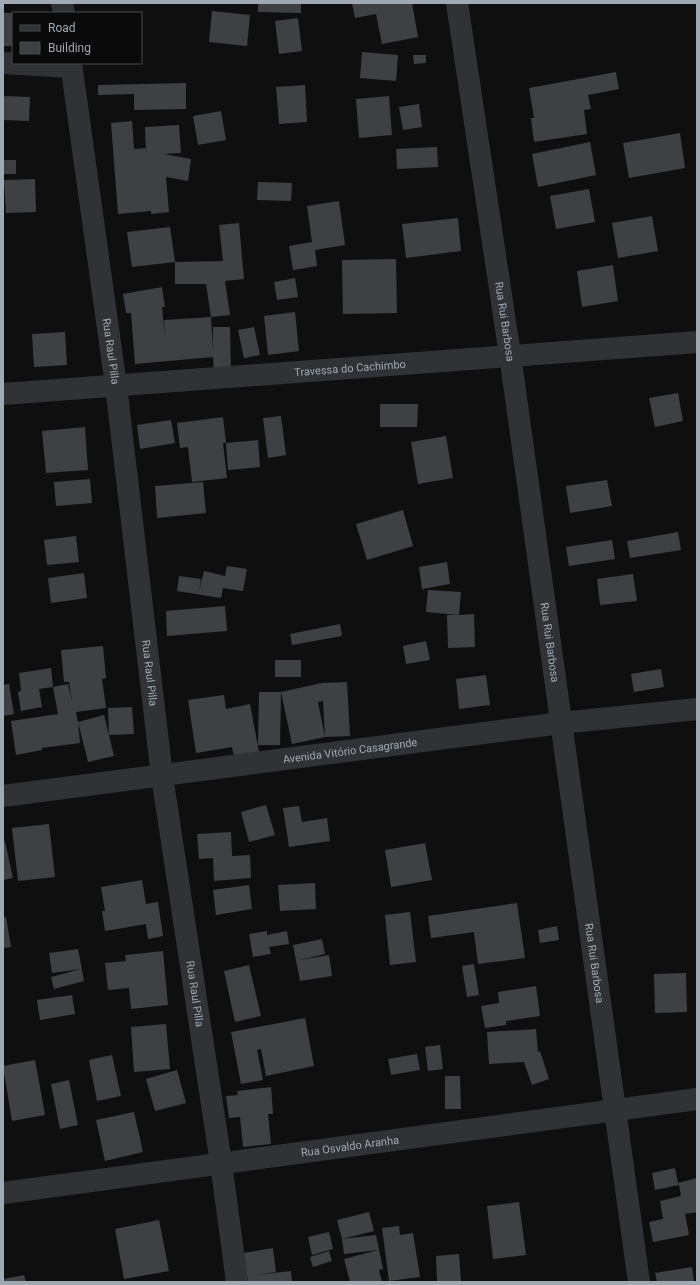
<svg xmlns="http://www.w3.org/2000/svg" width="700" height="1285" font-family="Roboto,sans-serif">
<rect width="100%" height="100%" fill="#0f0f10"/>
<g fill="#3e4043" fill-rule="evenodd">
<path d="M258 3H301V13L258 12Z"/>
<path d="M352 3H412L418 37 382 44 376 14 355 18Z"/>
<path d="M212 11 250 15 247 46 209 42Z"/>
<rect x="3" y="13" width="10" height="33"/>
<path d="M298 18 302 51 279 54 275 21Z"/>
<path d="M362 52 398 55 396 81 360 78Z"/>
<path d="M413 55H426V63L414 64Z"/>
<path d="M616 72 619 89 588 95 591 109 584 110 587 134 534 142 531 118H534L529 88Z"/>
<path d="M186 83V109L134 110V94L98 95V85Z"/>
<path d="M305 85 307 122 279 124 276 87Z"/>
<path d="M3 96 30 97 29 121 3 120Z"/>
<path d="M389 96 392 135 359 138 356 99Z"/>
<path d="M419 104 422 127 403 130 399 107Z"/>
<path d="M221 111 226 140 198 145 193 116Z"/>
<path d="M132 121 134 149 146 148V156L145 127 179 125 181 153 164 154 191 159 188 181 166 177 169 212 151 214V211L118 214 111 123Z"/>
<path d="M680 133 685 168 629 178 623 143Z"/>
<path d="M590 142 596 175 538 187 532 154Z"/>
<path d="M437 147 438 167 397 169 396 149Z"/>
<rect x="3" y="160" width="13" height="14"/>
<path d="M35 179 36 212 6 213 4 180Z"/>
<path d="M258 182 292 183 291 201 257 200Z"/>
<path d="M589 189 595 222 556 229 550 196Z"/>
<path d="M339 201 345 245 315 250 317 266 293 270 289 246 312 242 307 206Z"/>
<path d="M652 216 658 251 618 258 612 223Z"/>
<path d="M458 218 461 251 406 258 402 224Z"/>
<path d="M239 223 244 279 225 281 230 315 211 317 206 284H175V262L223 261 219 225Z"/>
<path d="M170 227 175 262 132 267 127 232Z"/>
<path d="M396 259 397 313 343 314 342 260Z"/>
<path d="M613 265 618 301 582 307 577 271Z"/>
<path d="M295 278 298 297 277 300 274 282Z"/>
<path d="M162 287 165 307H162L165 339 164 320 211 317 213 350V327H230L231 371H214L213 357 135 364 131 313H126L123 294Z"/>
<path d="M295 312 299 351 268 355 264 316Z"/>
<path d="M254 327 260 355 244 358 238 330Z"/>
<path d="M65 332 67 365 34 367 32 334Z"/>
<path d="M678 393 683 421 655 427 649 398Z"/>
<path d="M380 404H418L417 427H380Z"/>
<path d="M281 416 286 455 268 458 263 418Z"/>
<path d="M223 417 226 443 258 440 260 467 228 470 226 443H223L227 478 192 482 188 447 180 448 177 423Z"/>
<path d="M171 420 175 443 140 449 137 425Z"/>
<path d="M85 427 88 470 46 473 42 431Z"/>
<path d="M446 436 453 478 418 484 411 442Z"/>
<path d="M90 479 92 503 56 506 54 482Z"/>
<path d="M607 480 612 506 570 513 566 486Z"/>
<path d="M203 482 206 513 157 518 155 486Z"/>
<path d="M403 510 413 546 367 560 356 524Z"/>
<path d="M678 532 681 550 630 558 627 541Z"/>
<path d="M76 536 79 562 47 565 44 540Z"/>
<path d="M612 540 615 559 569 566 566 547Z"/>
<path d="M447 562 450 584 422 589 419 567Z"/>
<path d="M227 566 247 569 243 591 223 588 221 598 177 591 179 576 201 579 199 591 204 571 225 576Z"/>
<path d="M84 573 87 598 51 603 48 578Z"/>
<path d="M633 574 637 601 600 605 597 579Z"/>
<path d="M428 590 461 592 459 615 474 614 475 647 448 648 447 615H459L426 612Z"/>
<path d="M225 606 227 631 167 636 166 611Z"/>
<path d="M340 624 342 636 292 645 290 634Z"/>
<path d="M426 641 430 660 406 664 403 646Z"/>
<path d="M103 646 106 678 102 679 106 708 76 712 78 722 104 715 109 735 108 708 132 707 134 734 109 735 114 756 88 762 78 722 80 743 42 748V750L16 755 11 721 58 714 53 687 68 684 72 702 69 682H64L61 650Z"/>
<rect x="275" y="660" width="26" height="17"/>
<path d="M51 668 53 687 39 689 42 707 21 711 18 692 21 691 19 673Z"/>
<path d="M661 669 664 687 634 692 631 674Z"/>
<path d="M486 675 490 705 459 709 456 679Z"/>
<path d="M347 682 350 736 325 737 292 744 281 692 280 745H258L259 692H281L322 683ZM323 701 325 737 318 702Z"/>
<path d="M9 684 14 714 3 716V685Z"/>
<path d="M224 695 226 709 250 704 259 752 234 757 232 747 196 753 188 700Z"/>
<path d="M266 805 275 835 249 842 241 812Z"/>
<path d="M299 806 302 822 327 818 330 841 289 847 283 808Z"/>
<path d="M49 824 55 877 18 881 12 828Z"/>
<path d="M231 832 232 856 250 855 251 878 214 881 213 858 199 859 197 834Z"/>
<path d="M5 841 13 878 3 880V842Z"/>
<path d="M425 843 432 880 391 887 385 850Z"/>
<path d="M142 880 146 904 158 902 163 936 148 939 146 924 105 931 102 911H105L101 887Z"/>
<path d="M315 883 316 909 280 911 278 885Z"/>
<path d="M249 885 252 909 216 915 213 890Z"/>
<path d="M517 903 525 958 478 964 474 932 431 938 428 916Z"/>
<path d="M410 912 416 962 390 965 385 915Z"/>
<path d="M3 917H6L11 947 3 948Z"/>
<path d="M557 926 559 940 540 943 538 930Z"/>
<path d="M267 931V935L287 931 289 944 269 947 271 954 253 957 249 934Z"/>
<path d="M322 939 325 954 300 960 329 955 332 976 300 981 293 945Z"/>
<path d="M78 949 84 981 54 989 51 977 81 969 52 973 49 953Z"/>
<path d="M163 951 168 1005 131 1009 129 988 108 990 105 963 126 961 125 955Z"/>
<path d="M474 964 479 995 467 997 462 966Z"/>
<path d="M249 965 261 1016 235 1022 224 971Z"/>
<path d="M686 973 687 1012 655 1013 654 974Z"/>
<path d="M536 986 540 1016 506 1021V1025L485 1028 481 1006 499 1003 498 992Z"/>
<path d="M72 995 75 1014 40 1020 37 1000Z"/>
<path d="M305 1018 314 1066 266 1076 261 1049 257 1050 263 1080 241 1084 231 1032Z"/>
<path d="M166 1024 170 1069 134 1072 131 1027Z"/>
<path d="M536 1029 538 1052 540 1051 549 1079 532 1085 524 1062 489 1064 487 1032Z"/>
<path d="M440 1045 443 1069 428 1071 425 1047Z"/>
<path d="M417 1054 420 1070 391 1075 388 1059Z"/>
<path d="M112 1055 121 1096 97 1101 89 1060Z"/>
<path d="M35 1060 45 1115 12 1121 3 1066Z"/>
<path d="M177 1070 186 1103 155 1111 146 1079Z"/>
<path d="M445 1076H460L461 1109H445Z"/>
<path d="M69 1080 78 1125 60 1129 51 1084Z"/>
<path d="M271 1087 273 1114H268L271 1144 243 1147 240 1117 229 1118 226 1096 238 1095 237 1091Z"/>
<path d="M134 1112 143 1152 105 1161 96 1120Z"/>
<path d="M675 1168 678 1183 697 1178V1212L685 1214 689 1235 653 1242 649 1222 663 1219 660 1201 681 1196 679 1185 655 1190 652 1173Z"/>
<path d="M519 1202 526 1255 493 1259 487 1206Z"/>
<path d="M369 1212 374 1231 342 1239 337 1220Z"/>
<path d="M159 1220 169 1271 124 1279 115 1229Z"/>
<path d="M399 1226 400 1235 413 1233 420 1277 389 1281 382 1228Z"/>
<path d="M329 1232 333 1249 312 1255 308 1237Z"/>
<path d="M376 1235 383 1269 379 1270 382 1282H350L344 1259 378 1250 344 1254 342 1239Z"/>
<path d="M273 1248 276 1272 255 1275 291 1271 292 1282H248L244 1253Z"/>
<path d="M329 1251 332 1261 313 1267 310 1257Z"/>
<path d="M459 1254 461 1282H437L436 1256Z"/>
<path d="M692 1267 694 1282H657L655 1273Z"/>
<path d="M24 1275 26 1282H3V1279Z"/>
</g>
<g fill="none" stroke-linecap="round" stroke-linejoin="round">
<g stroke="#303235" stroke-width="22">
<path d="M62 3 64 13"/>
<path id="s1" d="M457 3 510 355 639 1282"/>
<path d="M3 63 71 67"/>
<path id="s2" d="M71 63 116 386 162 776 221 1163 237 1282"/>
<path id="s3" d="M3 394 697 342"/>
<path id="s4" d="M3 796 561 723 697 709"/>
<path id="s5" d="M3 1193 697 1099"/>
</g>
</g>
<g text-anchor="middle" stroke-width="3.5" stroke-linejoin="round" paint-order="stroke">
<g font-size="11" fill="#9fa9b2" stroke="#0a0a0b">
<text dy="4" stroke="none"><textPath href="#s1" startOffset="322">Rua Rui Barbosa</textPath></text>
<text dy="4" stroke="none"><textPath href="#s2" startOffset="291">Rua Raul Pilla</textPath></text>
<text dy="4" stroke="none"><textPath href="#s3" startOffset="348">Travessa do Cachimbo</textPath></text>
<text dy="4" stroke="none"><textPath href="#s1" startOffset="646">Rua Rui Barbosa</textPath></text>
<text dy="4" stroke="none"><textPath href="#s2" startOffset="615">Rua Raul Pilla</textPath></text>
<text dy="4" stroke="none"><textPath href="#s4" startOffset="350">Avenida Vitório Casagrande</textPath></text>
<text dy="4" stroke="none"><textPath href="#s1" startOffset="970">Rua Rui Barbosa</textPath></text>
<text dy="4" stroke="none"><textPath href="#s2" startOffset="939">Rua Raul Pilla</textPath></text>
<text dy="4" stroke="none"><textPath href="#s5" startOffset="350">Rua Osvaldo Aranha</textPath></text>
</g>
</g>
<rect width="700" height="1285" fill="none" stroke="#9fa9b2" stroke-width="8"/>
<rect x="12" y="12" width="130" height="52" fill="#0a0a0b" stroke="#464a4e"/>
<rect x="20" y="25" width="20" height="6" fill="#303235" stroke="#464a4e"/>
<text x="48" y="32" font-size="12" fill="#9fa9b2">Road</text>
<rect x="20" y="42" width="20" height="12" fill="#3e4043" stroke="#464a4e"/>
<text x="48" y="52" font-size="12" fill="#9fa9b2">Building</text>
</svg>
